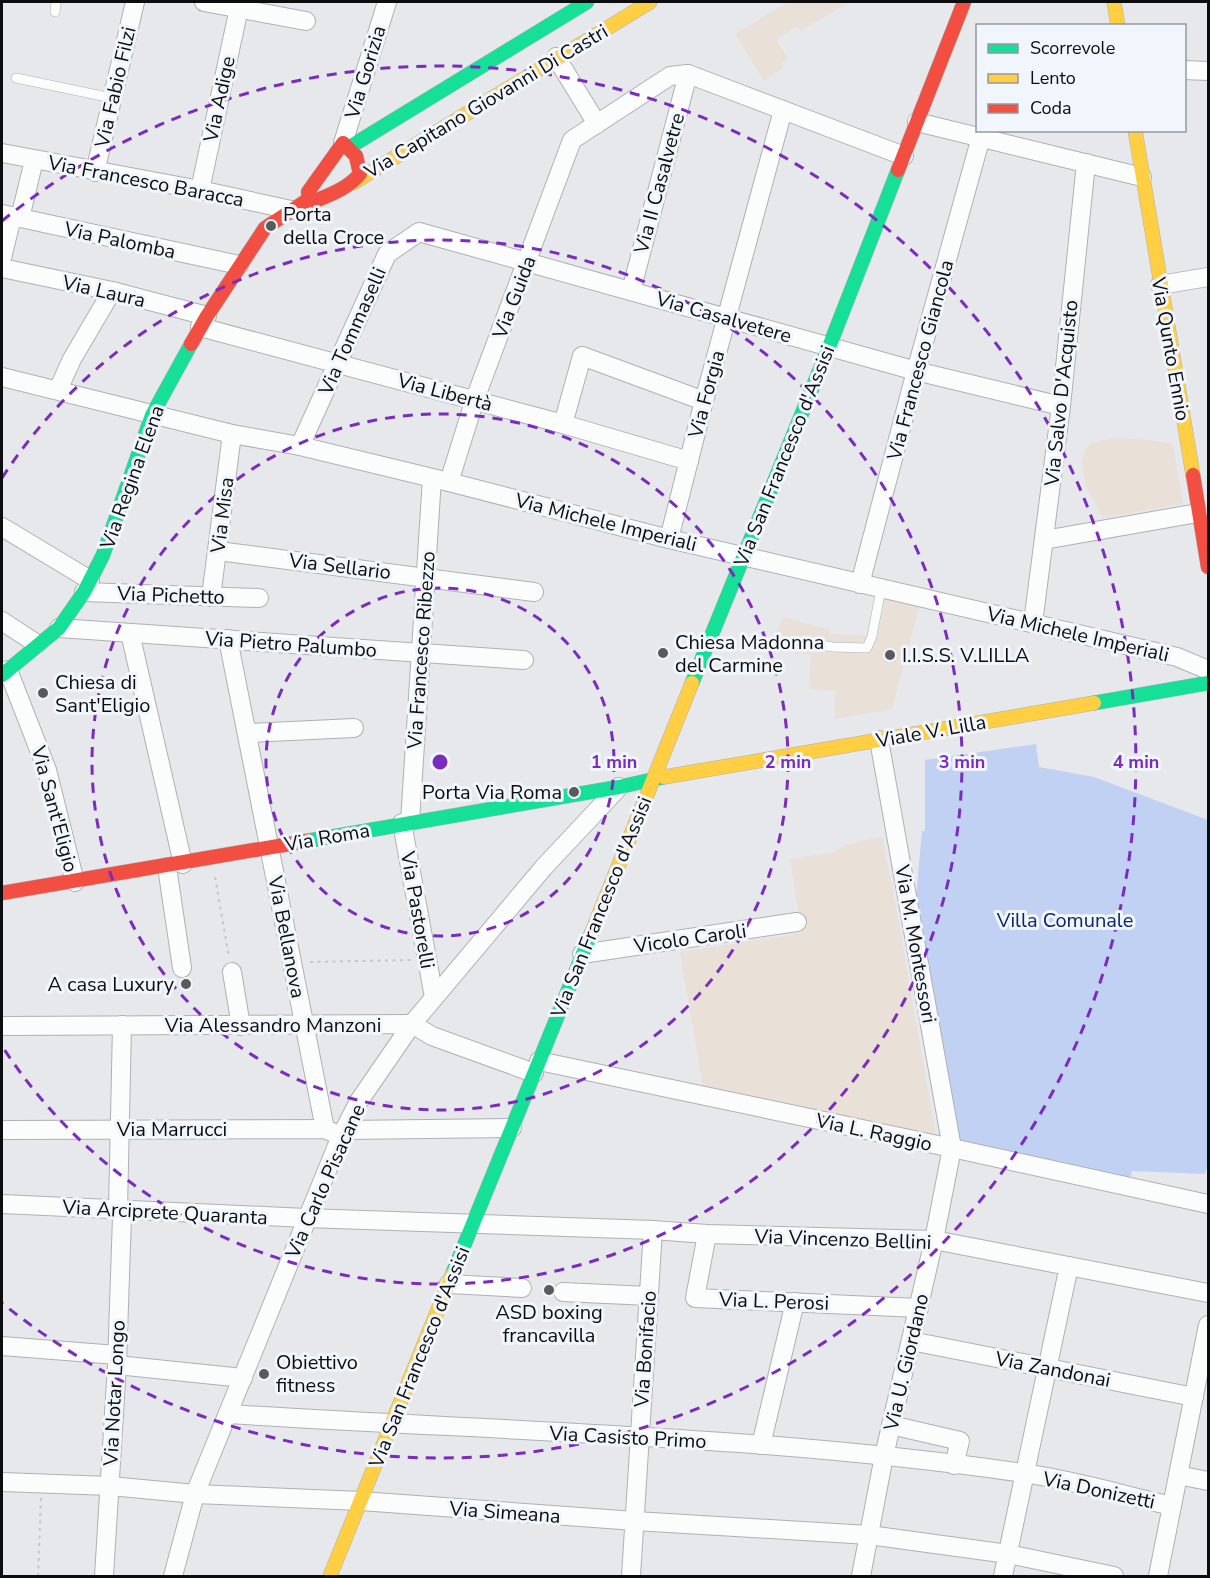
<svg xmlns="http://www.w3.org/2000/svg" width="1210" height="1578" font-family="'Nunito Sans',sans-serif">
<rect width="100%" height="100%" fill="#e6e8ec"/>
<g fill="#e9e0d8">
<path d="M788 2H849L801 31 798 26 776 40 788 58 782 63 784 67 764 81 735 34Z"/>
<path d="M1113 438 1142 439 1173 444 1183 504 1103 518 1086 486 1082 462 1085 450 1092 443Z"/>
<path d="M885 599 919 606 892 709 835 719V691L809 689 811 655 786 652 777 649 783 634 777 631 783 617 830 630V634L877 636Z"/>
<path d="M882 837 898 918 936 1136 703 1087 680 952 802 933 790 859 836 852 843 845Z"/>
</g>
<path fill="#c1d1f3" d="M1036 744 1039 767 1094 777 1208 820V1164L1205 1174 1132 1171 1130 1179 958 1142 916 898 922 831H925V760Z"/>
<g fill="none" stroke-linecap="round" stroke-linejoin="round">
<defs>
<g id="lane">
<path d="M55 12 56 2"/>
<path d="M16 78 112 98"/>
<path d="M807 642 832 647 867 648 872 636 881 589"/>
</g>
<g id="street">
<path d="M204 2 306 21"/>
<path d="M556 57 597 124"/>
<path d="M1184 70 1208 71"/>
<path d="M917 122 1142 177"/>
<path d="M343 143 387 2"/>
<path d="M2 153 200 190 291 210"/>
<path d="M95 172 135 2"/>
<path d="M200 190 239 8"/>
<path d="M2 214 239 265"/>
<path d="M20 218 34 160"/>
<path d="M2 258 12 217"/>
<path d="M2 268 112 291 207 316"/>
<path d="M1160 285 1208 277"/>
<path d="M631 291 688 74"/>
<path d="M200 327 563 424 689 461"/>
<path d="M2 377 232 434 300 446 449 482 669 539 1177 657 1208 670"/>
<path d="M58 390 72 359 112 291"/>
<path d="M563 424 582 356 704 401"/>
<path d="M300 446 387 254 419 232 916 371 1061 406"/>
<path d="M449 482 475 399 572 140 670 76 688 74 904 156"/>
<path d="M2 527 90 580"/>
<path d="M669 539 704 401 783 110"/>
<path d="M1044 540 1198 513"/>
<path d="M218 551 534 592"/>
<path d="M860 584 916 371 981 137"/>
<path d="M84 592 259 598"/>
<path d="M211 597 232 434"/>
<path d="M2 621 37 644"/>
<path d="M1033 623 1061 406 1086 163"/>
<path d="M59 628 524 660"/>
<path d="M130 633 183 864"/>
<path d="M228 639 325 1129"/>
<path d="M8 670 47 770 75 882"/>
<path d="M247 733 354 728"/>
<path d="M410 822 432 478"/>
<path d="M402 823 434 997"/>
<path d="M167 867 182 968"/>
<path d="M582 954 797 922"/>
<path d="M232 972 241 1026"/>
<path d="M2 1026 412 1024 432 1036 534 1073"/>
<path d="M539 1061 952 1148 1208 1204"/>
<path d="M2 1130 325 1129 334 1133"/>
<path d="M345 1130 512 1128"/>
<path d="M2 1204 306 1218 653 1230 707 1234 934 1240 1208 1293"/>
<path d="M707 1234 695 1298 919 1308"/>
<path d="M449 1284 522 1288"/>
<path d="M563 1292 649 1296"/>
<path d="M911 1341 1194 1397"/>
<path d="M2 1346 117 1355"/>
<path d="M117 1365 243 1378"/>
<path d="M228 1414C493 1431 760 1435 1023 1473 1073 1480 1123 1495 1172 1506"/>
<path d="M891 1425 960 1441 954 1465"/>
<path d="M761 1445 795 1302"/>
<path d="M1178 1475 1208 1481"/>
<path d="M2 1482 110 1486 195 1494 361 1501 635 1521 869 1535 1008 1554 1114 1576"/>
<path d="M104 1576 117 1365 122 1216 118 1210 122 1025"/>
<path d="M173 1576 195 1494 341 1136 359 1101 412 1024 544 867 619 787"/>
<path d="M631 1576 653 1230"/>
<path d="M861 1576 884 1456 934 1240 952 1148 879 740"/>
<path d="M1003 1576 1069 1266"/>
<path d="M1158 1576 1208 1325"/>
</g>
<g id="fast">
<path d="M348 148 587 2"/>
<path d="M2 675 59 628 84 592 103 555 152 415 191 344"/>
<path d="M692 683 829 347 898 170"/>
<path d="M1094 703 1208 683"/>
<path d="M307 841 619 787 664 777"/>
<path d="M452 1275 591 934"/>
</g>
<g id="slow">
<path d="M1114 2 1118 26"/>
<path d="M1135 130 1193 475"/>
<path d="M353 183 650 2"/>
<path d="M664 777 1094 703"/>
<path d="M591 934 692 683"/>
<path d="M330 1576 452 1275"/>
</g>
<g id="jam">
<path d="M343 143 356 156 360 174C348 188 332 194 315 201L309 199 308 192Z"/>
<path d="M898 170 964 2"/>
<path d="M191 344 207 316 265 228 309 199"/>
<path d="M1193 475 1208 567"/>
<path d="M2 893 307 841"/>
</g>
</defs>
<use href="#lane" stroke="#afb0b4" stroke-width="10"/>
<use href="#street" stroke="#afb0b4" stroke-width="20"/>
<use href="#fast" stroke="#afb0b4" stroke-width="15"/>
<use href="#slow" stroke="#afb0b4" stroke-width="15"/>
<use href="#jam" stroke="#afb0b4" stroke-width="15"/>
<g stroke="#c4c6c7" stroke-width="2" stroke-dasharray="3 4.5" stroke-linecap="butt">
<path d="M215 877 229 957"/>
<path d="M310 962 412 960"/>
<path d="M38 1576 41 1498"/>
</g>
<use href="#lane" stroke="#fbfcfc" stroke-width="9"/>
<use href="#street" stroke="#fbfcfc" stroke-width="18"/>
<use href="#fast" stroke="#16e098" stroke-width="14"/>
<use href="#slow" stroke="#ffcf43" stroke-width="14"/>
<use href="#jam" stroke="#f24e42" stroke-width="14"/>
</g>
<g fill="none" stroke="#7b2cbf" stroke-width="3" stroke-dasharray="10 8">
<circle cx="440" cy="762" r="174"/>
<circle cx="440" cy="762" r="348"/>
<path d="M2 478A522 522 0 1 1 2 1046"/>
<path d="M2 221A696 696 0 1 1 2 1303"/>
</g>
<g fill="#585a5c" stroke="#f1f5fc" stroke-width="2">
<circle cx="271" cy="226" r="6"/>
<circle cx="663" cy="653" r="6"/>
<circle cx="890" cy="655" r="6"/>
<circle cx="43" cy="693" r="6"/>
<circle cx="574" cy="792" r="6"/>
<circle cx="186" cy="984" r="6"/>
<circle cx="549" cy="1290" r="6"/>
<circle cx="264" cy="1374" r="6"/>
</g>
<g text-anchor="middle" stroke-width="6" stroke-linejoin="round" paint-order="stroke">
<g font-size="20" fill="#0c0d0f" stroke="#f1f5fc">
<text transform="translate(365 72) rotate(-73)" y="7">Via Gorizia</text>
<text transform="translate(115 87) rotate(-77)" y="7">Via Fabio Filzi</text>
<text transform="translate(219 99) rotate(-78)" y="7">Via Adige</text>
<text transform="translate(486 101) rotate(-31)" y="7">Via Capitano Giovanni Di Castri</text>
<text transform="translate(146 181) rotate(11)" y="7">Via Francesco Baracca</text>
<text transform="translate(659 183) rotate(-75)" y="7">Via II Casalvetre</text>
<text transform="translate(120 240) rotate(12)" y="7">Via Palomba</text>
<text transform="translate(104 291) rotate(13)" y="7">Via Laura</text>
<text transform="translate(514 297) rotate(-69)" y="7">Via Guida</text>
<text transform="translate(724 317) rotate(16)" y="7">Via Casalvetere</text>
<text transform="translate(352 331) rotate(-66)" y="7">Via Tommaselli</text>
<text transform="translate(1171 349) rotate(80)" y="7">Via Qunto Ennio</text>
<text transform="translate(920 360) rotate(-75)" y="7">Via Francesco Giancola</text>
<text transform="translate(445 392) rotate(15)" y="7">Via Libertà</text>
<text transform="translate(1061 393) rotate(-84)" y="7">Via Salvo D'Acquisto</text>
<text transform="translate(706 394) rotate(-75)" y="7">Via Forgia</text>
<text transform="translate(784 456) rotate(-68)" y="7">Via San Francesco d'Assisi</text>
<text transform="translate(132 477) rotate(-70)" y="7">Via Regina Elena</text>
<text transform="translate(222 515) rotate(-83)" y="7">Via Misa</text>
<text transform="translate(606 522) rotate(14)" y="7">Via Michele Imperiali</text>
<text transform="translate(340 566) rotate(7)" y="7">Via Sellario</text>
<text transform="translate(171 595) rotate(2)" y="7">Via Pichetto</text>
<text transform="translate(1078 634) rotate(13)" y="7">Via Michele Imperiali</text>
<text transform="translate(291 644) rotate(4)" y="7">Via Pietro Palumbo</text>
<text transform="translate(421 650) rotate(-86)" y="7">Via Francesco Ribezzo</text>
<text transform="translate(931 731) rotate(-10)" y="7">Viale V. Lilla</text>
<text transform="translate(55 809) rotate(75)" y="7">Via Sant'Eligio</text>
<text transform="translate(327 837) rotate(-10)" y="7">Via Roma</text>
<text transform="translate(601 907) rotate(-68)" y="7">Via San Francesco d'Assisi</text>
<text transform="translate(418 910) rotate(80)" y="7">Via Pastorelli</text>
<text transform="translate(287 937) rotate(79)" y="7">Via Bellanova</text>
<text transform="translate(690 938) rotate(-8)" y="7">Vicolo Caroli</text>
<text transform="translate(916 944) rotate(80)" y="7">Via M. Montessori</text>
<text x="273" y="1032">Via Alessandro Manzoni</text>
<text x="172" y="1136">Via Marrucci</text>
<text transform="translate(874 1132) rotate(12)" y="7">Via L. Raggio</text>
<text transform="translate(325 1181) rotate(-66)" y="7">Via Carlo Pisacane</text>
<text transform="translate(165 1212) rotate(3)" y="7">Via Arciprete Quaranta</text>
<text transform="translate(843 1239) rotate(2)" y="7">Via Vincenzo Bellini</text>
<text transform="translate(774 1301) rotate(2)" y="7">Via L. Perosi</text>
<text transform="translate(645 1349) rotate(-86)" y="7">Via Bonifacio</text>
<text transform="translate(419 1357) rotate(-68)" y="7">Via San Francesco d'Assisi</text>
<text transform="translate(906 1362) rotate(-77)" y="7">Via U. Giordano</text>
<text transform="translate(1053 1369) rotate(11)" y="7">Via Zandonai</text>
<text transform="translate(114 1393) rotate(-87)" y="7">Via Notar Longo</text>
<text transform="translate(628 1437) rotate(3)" y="7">Via Casisto Primo</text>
<text transform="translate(1099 1490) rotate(12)" y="7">Via Donizetti</text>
<text transform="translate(505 1512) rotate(4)" y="7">Via Simeana</text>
</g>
<g font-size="20" fill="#0c0d0f" stroke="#f1f5fc" text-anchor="start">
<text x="283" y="221">Porta<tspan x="283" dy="23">della Croce</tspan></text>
<text x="675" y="649">Chiesa Madonna<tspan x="675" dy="23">del Carmine</tspan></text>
<text x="902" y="662">I.I.S.S. V.LILLA</text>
<text x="55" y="689">Chiesa di<tspan x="55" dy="23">Sant'Eligio</tspan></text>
<text x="562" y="799" text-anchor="end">Porta Via Roma</text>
<text x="174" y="991" text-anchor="end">A casa Luxury</text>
<text x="549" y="1319" text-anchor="middle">ASD boxing<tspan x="549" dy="23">francavilla</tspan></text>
<text x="276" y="1369">Obiettivo<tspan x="276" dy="23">fitness</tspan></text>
</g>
<g font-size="20" fill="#0c266b" stroke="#f1f5fc">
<text x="1065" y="927">Villa Comunale</text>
</g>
</g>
<circle cx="440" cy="762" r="9" fill="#7b2cbf" stroke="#f1f5fc" stroke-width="3"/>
<g font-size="18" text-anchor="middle" font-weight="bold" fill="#7b2cbf" stroke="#f1f5fc" stroke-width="6" stroke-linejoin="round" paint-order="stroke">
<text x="614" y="768">1 min</text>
<text x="788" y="768">2 min</text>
<text x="962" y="768">3 min</text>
<text x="1136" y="768">4 min</text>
</g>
<rect width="1210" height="1578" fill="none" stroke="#0c0d0f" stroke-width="6"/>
<rect x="976" y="24" width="210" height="108" fill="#f1f5fc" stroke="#95989d" stroke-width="1.5"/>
<rect x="988" y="44" width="30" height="9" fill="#16e098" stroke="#95989d" stroke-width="1.5"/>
<text x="1030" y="54" font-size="18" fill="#0c0d0f">Scorrevole</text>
<rect x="988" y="74" width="30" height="9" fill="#ffcf43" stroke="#95989d" stroke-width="1.5"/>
<text x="1030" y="84" font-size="18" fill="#0c0d0f">Lento</text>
<rect x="988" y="104" width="30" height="9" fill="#f24e42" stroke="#95989d" stroke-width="1.5"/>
<text x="1030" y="114" font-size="18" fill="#0c0d0f">Coda</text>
</svg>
